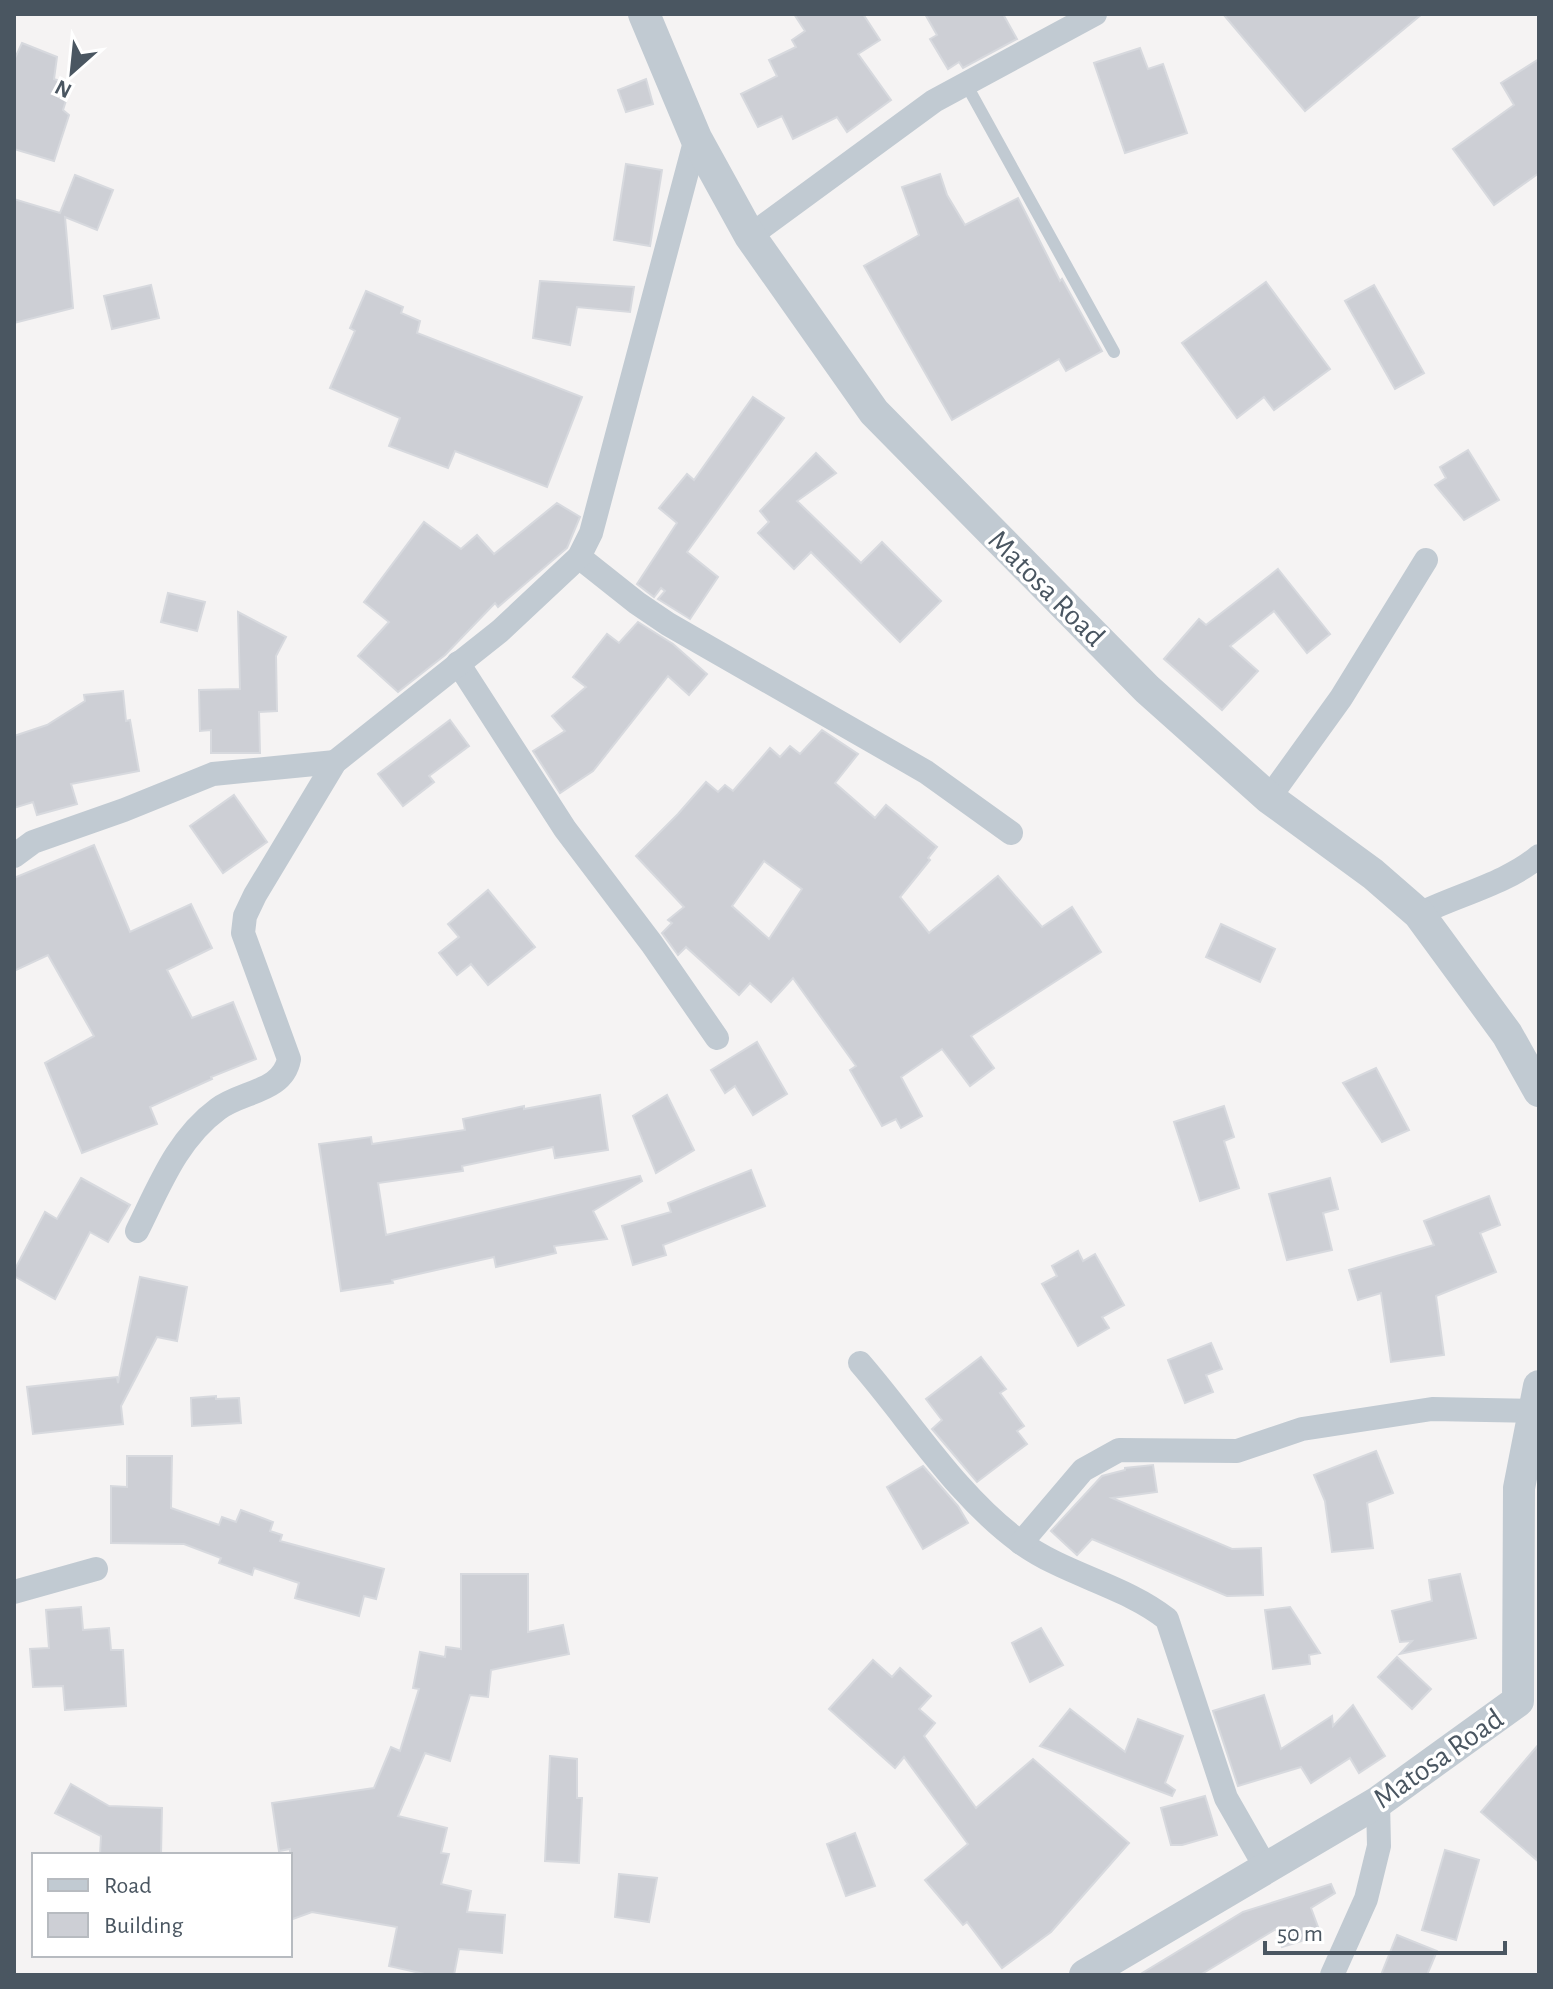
<svg xmlns="http://www.w3.org/2000/svg" width="1553" height="1989" font-family="'Alegreya Sans',sans-serif">
<rect width="100%" height="100%" fill="#f5f3f3"/>
<g fill="#cdcfd5" stroke="#d7d9de" stroke-width="2" fill-rule="evenodd">
<path d="M794 14H863L880 40 858 54 891 100 847 132 837 117 793 139 782 116 758 127 741 94 777 76 769 60 796 47 792 40 805 31Z"/>
<path d="M925 14H1003L1017 39 963 68 959 62 948 69 930 39 937 35Z"/>
<path d="M1223 14H1422L1305 111Z"/>
<path d="M22 43 57 57 54 79 71 85 63 110 69 115 54 161 14 149V60Z"/>
<path d="M1140 48 1148 69 1163 64 1187 133 1125 153 1094 63Z"/>
<path d="M1539 59V173L1494 205 1453 149 1514 105 1501 83Z"/>
<path d="M646 79 653 104 626 112 618 90Z"/>
<path d="M626 164 662 170 650 246 614 240Z"/>
<path d="M940 174 947 195 965 225 1018 198 1060 281 1062 279 1102 351 1066 371 1059 359 952 420 864 266 919 235 902 187Z"/>
<path d="M75 175 113 190 97 230 65 217 73 308 14 323V199L60 213Z"/>
<path d="M540 281 634 287 630 312 577 307 570 345 533 338Z"/>
<path d="M1266 282 1330 369 1274 410 1264 397 1237 418 1182 343Z"/>
<path d="M151 285 159 318 112 329 104 296Z"/>
<path d="M1374 285 1424 373 1395 389 1345 301Z"/>
<path d="M366 291 403 307 401 313 420 321 417 333 582 397 547 487 455 451 448 468 389 446 400 418 330 388 355 331 350 328Z"/>
<path d="M753 397 784 418 687 552 718 577 690 619 658 599 665 591 661 588 654 597 637 584 677 523 659 508 687 474 694 480Z"/>
<path d="M1468 450 1499 500 1464 520 1435 485 1446 478 1440 467Z"/>
<path d="M816 453 836 473 797 501 861 563 882 542 941 601 900 642 811 552 794 569 758 533 769 522 760 511Z"/>
<path d="M557 503 580 517 567 548 498 607 495 603 445 655 398 692 358 656 389 622 364 602 424 522 461 549 477 535 494 554Z"/>
<path d="M1278 569 1330 634 1307 653 1274 611 1230 646 1258 671 1222 710 1164 659 1199 619 1206 625Z"/>
<path d="M168 593 205 602 197 631 161 622Z"/>
<path d="M238 612 286 637 276 656 277 711 259 712 260 753H211V730L200 731 199 690 240 689Z"/>
<path d="M638 622 673 644 707 674 689 695 668 676 593 771 560 793 533 751 565 731 552 716 586 687 573 677 607 634 619 643Z"/>
<path d="M123 691 126 721 130 720 139 771 71 784 77 804 37 815 33 802 14 808V736L47 725 85 701 84 695Z"/>
<path d="M450 720 469 746 429 776 434 782 403 806 378 774Z"/>
<path d="M822 730 858 754 835 783 875 818 886 805 937 847 928 858 930 860 900 897 929 933 998 876 1042 927 1072 907 1101 952 971 1036 994 1068 970 1086 942 1049 901 1077 922 1116 901 1128 896 1119 882 1126 850 1070 856 1066 793 978 771 1002 750 983 739 995 686 947 678 955 662 933 672 923 668 920 684 907 636 856 678 814 706 782 718 792 725 785 733 791 770 748 780 757 790 746 800 754ZM764 861 802 889 769 939 732 906Z"/>
<path d="M234 795 267 842 223 873 190 826Z"/>
<path d="M94 845 130 932 191 904 212 948 167 970 192 1018 233 1002 256 1059 211 1077 212 1079 150 1107 157 1124 82 1153 45 1063 94 1036 48 955 14 971V878Z"/>
<path d="M488 890 535 947 488 985 471 964 457 975 439 953 459 937 448 924Z"/>
<path d="M1221 924 1275 949 1260 982 1206 957Z"/>
<path d="M757 1042 787 1094 753 1115 735 1086 725 1093 711 1070Z"/>
<path d="M1376 1068 1409 1130 1382 1142 1343 1083Z"/>
<path d="M600 1095 608 1150 555 1158 553 1147 462 1166 463 1171 378 1183 386 1235 640 1176 642 1181 593 1211 607 1239 554 1246 556 1253 496 1267 494 1257 392 1280 393 1283 341 1291 319 1144 371 1137 372 1144 465 1130 463 1119 524 1106V1109Z"/>
<path d="M667 1095 694 1150 656 1173 633 1116Z"/>
<path d="M1224 1106 1234 1137 1224 1141 1239 1188 1200 1201 1174 1122Z"/>
<path d="M751 1170 765 1206 663 1245 666 1255 633 1265 622 1226 671 1212 668 1203Z"/>
<path d="M81 1178 130 1205 108 1242 90 1232 55 1299 14 1276V1271L45 1212 57 1219Z"/>
<path d="M1330 1178 1338 1209 1323 1213 1332 1250 1287 1260 1269 1194Z"/>
<path d="M1489 1196 1500 1225 1480 1233 1496 1272 1436 1296 1444 1355 1391 1362 1381 1293 1358 1300 1349 1270 1434 1245 1424 1221Z"/>
<path d="M1078 1251 1083 1261 1095 1254 1124 1305 1102 1317 1109 1328 1078 1346 1042 1284 1057 1276 1052 1266Z"/>
<path d="M140 1277 187 1287 177 1341 157 1337 121 1406 123 1424 33 1434 27 1387 117 1377 118 1383Z"/>
<path d="M1211 1343 1222 1369 1206 1375 1213 1392 1185 1403 1168 1360Z"/>
<path d="M981 1357 1006 1389 1000 1393 1024 1426 1017 1431 1027 1444 977 1482 932 1429 942 1420 926 1399Z"/>
<path d="M216 1396V1399L239 1398 241 1423 192 1426 191 1398Z"/>
<path d="M1376 1451 1393 1493 1367 1503 1373 1548 1332 1552 1325 1501 1314 1475Z"/>
<path d="M127 1456H172L171 1508 219 1525 222 1517 236 1522 241 1510 273 1522 270 1531 282 1535 280 1541 384 1569 376 1599 364 1596 359 1616 295 1598 299 1583 254 1568 252 1575 219 1563 221 1558 184 1544 111 1543V1486L127 1487Z"/>
<path d="M1153 1465 1157 1492 1112 1498 1232 1549 1261 1548 1263 1595 1227 1596 1092 1539 1077 1555 1051 1531 1102 1476 1125 1470V1468Z"/>
<path d="M923 1466 958 1506 968 1523 923 1549 887 1487Z"/>
<path d="M461 1574H528V1632L563 1625 569 1654 491 1670 488 1697 470 1695 450 1761 425 1753 398 1816 447 1828 441 1853 449 1854 441 1884 471 1891 467 1912 505 1915 502 1953 459 1949 454 1975H429L389 1966 397 1927 312 1912 290 1920V1849L279 1851 272 1803 374 1788 391 1747 400 1751 419 1689 413 1688 420 1652 445 1657 446 1647 461 1649Z"/>
<path d="M1460 1574 1476 1638 1400 1654 1412 1641 1400 1642 1392 1611 1432 1601 1429 1580Z"/>
<path d="M81 1607 83 1630 109 1628 111 1650H123L126 1706 65 1710 63 1686 33 1687 30 1649 49 1648 46 1610Z"/>
<path d="M1290 1607 1320 1653 1309 1655 1310 1664 1273 1669 1265 1610Z"/>
<path d="M1041 1628 1063 1665 1030 1682 1012 1643Z"/>
<path d="M1397 1657 1431 1689 1412 1709 1378 1677Z"/>
<path d="M873 1660 892 1677 900 1668 931 1696 919 1709 935 1723 924 1736 976 1808 1033 1759 1129 1843 1051 1932 1002 1968 967 1922 963 1925 925 1880 968 1844 904 1757 895 1768 829 1709Z"/>
<path d="M1264 1695 1281 1749 1332 1716 1333 1726 1353 1705 1385 1756 1359 1773 1350 1758 1311 1783 1301 1767 1238 1786 1213 1711Z"/>
<path d="M1070 1709 1125 1752 1138 1719 1183 1736 1165 1783 1175 1790 1172 1796 1040 1746Z"/>
<path d="M1539 1744V1862L1481 1812Z"/>
<path d="M550 1756 577 1759V1798H582L579 1863 545 1861Z"/>
<path d="M71 1784 109 1806 162 1808 161 1855H100L101 1836 55 1813Z"/>
<path d="M1205 1796 1217 1835 1182 1845H1171L1161 1808Z"/>
<path d="M855 1833 875 1886 846 1896 827 1844Z"/>
<path d="M1445 1850 1479 1860 1456 1940 1422 1930Z"/>
<path d="M619 1874 657 1878 649 1922 615 1917Z"/>
<path d="M1331 1884 1335 1893 1311 1908 1321 1935 1282 1947 1276 1929 1200 1975H1139L1243 1912Z"/>
<path d="M1397 1935 1437 1951 1427 1975H1381Z"/>
</g>
<g fill="none" stroke-linecap="round" stroke-linejoin="round">
<path stroke="#c1cad2" stroke-width="12" d="M966 84 1114 352"/>
<g stroke="#c1cad2" stroke-width="24">
<path d="M750 236 934 101 1095 14"/>
<path d="M579 557 637 603 668 624 926 772 1011 833"/>
<path d="M458 663 565 829 652 944 717 1038"/>
<path d="M1269 798 1341 698 1426 560"/>
<path d="M14 856 33 842 124 810 213 774 335 762"/>
<path d="M1419 914C1457 895 1508 883 1539 856"/>
<path d="M137 1231C159 1187 177 1139 218 1109 242 1091 283 1092 289 1059L243 933 245 916 255 895 335 762 500 631 579 557 591 533 696 138"/>
<path d="M860 1363C912 1423 956 1495 1020 1542 1065 1575 1124 1585 1167 1619L1226 1798 1266 1868"/>
<path d="M1021 1543 1083 1470 1119 1450 1237 1451 1302 1429 1432 1409 1535 1411"/>
<path d="M14 1592 96 1569"/>
<path d="M1332 1975 1366 1899 1379 1846 1378 1802"/>
</g>
<g stroke="#c1cad2" stroke-width="32">
<path d="M644 14 696 138 750 236 874 412 1147 689 1269 798 1373 874 1419 914 1507 1034 1539 1091"/>
<path d="M1085 1975 1378 1802 1518 1701 1519 1488 1539 1386"/>
</g>
</g>
<g text-anchor="middle" stroke-width="7" stroke-linejoin="round" paint-order="stroke">
<g font-size="30" fill="#4a5661" stroke="#fff">
<text transform="translate(1047 588) rotate(45)" y="10">Matosa Road</text>
<text transform="translate(1438 1758) rotate(-35)" y="10">Matosa Road</text>
</g>
</g>
<rect width="1553" height="1989" fill="none" stroke="#4a5661" stroke-width="32"/>
<rect x="32" y="1853" width="260" height="104" fill="#ffffff" stroke="#b7bbc0" stroke-width="2"/>
<rect x="48" y="1879" width="40" height="12" fill="#c1cad2" stroke="#b7bbc0" stroke-width="2"/>
<text x="104" y="1893" font-size="24" fill="#4a5661">Road</text>
<rect x="48" y="1913" width="40" height="24" fill="#cdcfd5" stroke="#b7bbc0" stroke-width="2"/>
<text x="104" y="1933" font-size="24" fill="#4a5661">Building</text>
<g transform="translate(72 72) rotate(207)" stroke="#ffffff" stroke-width="6" paint-order="stroke">
<path d="M0-6L14 30L0 20L-14 30Z" fill="#4a5661"/>
<text y="-12" font-size="22" font-weight="bold" text-anchor="middle" fill="#4a5661">N</text>
</g>
<path d="M1265 1941v12h240v-12" fill="none" stroke="#4a5661" stroke-width="4"/>
<text x="1277" y="1941" font-size="24" fill="#4a5661" stroke="#ffffff" stroke-width="6" paint-order="stroke">50 m</text>
</svg>
